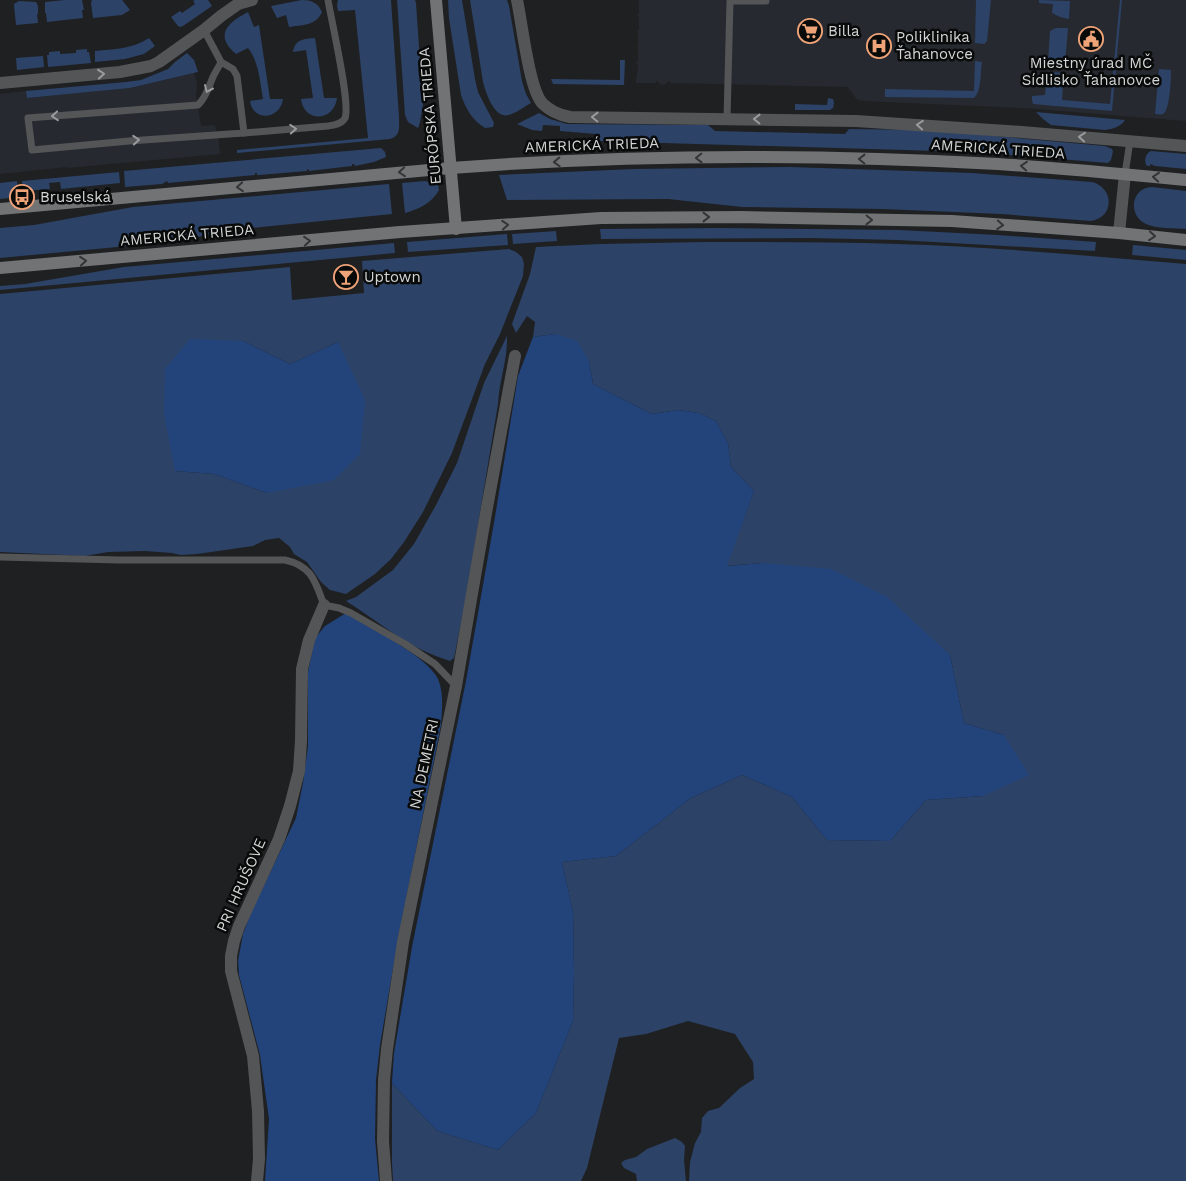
<svg xmlns="http://www.w3.org/2000/svg" width="1186" height="1181" font-family="'Work Sans',sans-serif">
<rect width="100%" height="100%" fill="#1f2022"/>
<g fill="#262a30">
<path d="M638 0H1186V121L1024 108 864 101 858 100 855 97 848 87 670 83V81H668L667 83 663 85 659 83 658 81H656V83H636L638 65 636 63 638 61V49L637 47 638 45V33L637 31 639 29V17L637 15 639 13V1Z"/>
<path d="M194 73 197 83 196 96 201 126 215 125 219 143 220 154 67 168V167L0 174V94L26 91 27 98 130 88Z"/>
</g>
<g fill="#2c4267" fill-rule="evenodd">
<path d="M65 0H82L84 10H82L83 18 47 22 46 13H45V2Z"/>
<path d="M92 0H122L130 10 122 15 93 18 91 3Z"/>
<path d="M195 0H208L212 6 183 26 180 27 178 26 171 17 180 11 182 13 195 4 193 1Z"/>
<path d="M302 0C312 0 318 3 322 12 316 26 302 25 289 27L286 15 277 18 271 6Z"/>
<path d="M338 0H391L399 117C399 127 401 136 390 139L237 153V150L368 138 355 10 338 11 337 5Z"/>
<path d="M397 0H415L416 3 423 105 420 122 418 128 408 122 405 115Z"/>
<path d="M448 0H462L475 79 478 92 494 123 493 127 485 128C472 120 466 109 461 95L449 18Z"/>
<path d="M470 0H507L509 6 522 81 526 94 531 103C524 107 516 113 509 115 494 119 486 93 483 82Z"/>
<path d="M976 0H991L987 41 984 44 975 43Z"/>
<path d="M1039 0 1070 1 1069 19 1060 17 1052 13 1053 4 1039 3Z"/>
<path d="M1120 0H1122L1112 111 1033 104 1032 100V96L1045 95 1047 74 1049 72 1064 73 1062 100 1110 104Z"/>
<path d="M19 1 36 2 38 6V14H37L38 23 16 25 14 5V4Z"/>
<path d="M248 12 254 27 259 25 270 99H283C280 120 253 122 250 101L263 99C260 82 259 62 248 48L236 54C214 35 227 23 248 12Z"/>
<path d="M1056 28H1068L1065 65 1050 64 1048 62 1050 31Z"/>
<path d="M149 38 155 46 144 54 125 59 95 62V51C114 49 132 49 149 38Z"/>
<path d="M315 38 324 98H337C334 122 304 123 301 99L313 98 306 50 293 52C295 39 304 39 315 38Z"/>
<path d="M87 49V52H89L91 63 48 67 47 55H49V52L60 51V54L76 53V50Z"/>
<path d="M187 53 194 60 198 72 130 88 27 98 26 91 126 82 141 80 168 69 175 62Z"/>
<path d="M43 56 44 67 17 70 16 58Z"/>
<path d="M620 60H625L624 85 553 84 551 79 620 80Z"/>
<path d="M975 61 982 62C980 73 982 91 974 98L885 97V89L974 91Z"/>
<path d="M1159 69 1171 70C1171 78 1170 111 1163 114 1161 115 1158 114 1155 114Z"/>
<path d="M828 98 833 99 834 103 833 108 830 110H795V104L827 105Z"/>
<path d="M1036 112 1125 120C1120 127 1113 129 1105 130L1051 125 1043 119Z"/>
<path d="M539 113 550 119 567 124 708 125 715 131 845 134 849 129 929 130 1105 146 1112 149 1113 151 1111 160 1108 163 971 152 596 141V134L560 131V126L543 125 542 131 532 130 517 124Z"/>
<path d="M381 148 385 152 386 157 374 162 355 166 354 164H352V166L309 171 308 169H307V171L259 175H257V173H255V175L168 183 167 181 162 184 125 187 124 171Z"/>
<path d="M1151 151 1186 154V169L1155 166 1150 164V166H1147C1143 161 1146 153 1151 151Z"/>
<path d="M790 167 972 173 1092 182C1115 188 1114 218 1091 221L1001 214 883 209 742 207 668 199 507 200 499 175 634 169Z"/>
<path d="M119 172 120 183 61 189 60 182 49 183 50 189 23 191 22 181Z"/>
<path d="M17 181 19 197 0 199V183Z"/>
<path d="M425 181 434 183 438 185 439 190C432 203 419 209 405 213L402 183Z"/>
<path d="M389 184 392 214 251 228 160 243 0 258V228L34 225 133 207Z"/>
<path d="M1152 187 1186 191V229C1175 228 1156 229 1146 224 1128 216 1130 188 1152 187Z"/>
<path d="M719 228 899 230 998 235 1096 242 1095 251 898 240 812 238 601 239 600 229Z"/>
<path d="M556 231 557 241 513 244 512 234Z"/>
<path d="M507 234 508 245 408 252 407 242Z"/>
<path d="M704 242C768 242 833 242 898 244 994 247 1090 256 1186 264V1181H689L690 1162 695 1143 701 1132 702 1118 708 1111 719 1108 740 1088 754 1079 753 1062 735 1034 688 1021 646 1034 619 1038 587 1168 581 1181H393L392 1163V1083L437 1131 498 1150 536 1113 573 1021 574 972 573 912 562 862 616 856 691 798 742 775 792 797 827 840 890 841 926 800 983 796 1004 735 964 723 950 655 763 563 726 566 754 491 731 467 728 443 716 421 699 413 678 410 652 414 593 384 589 361 555 334 533 337 535 322 527 316 516 333 512 324 530 274 536 247 601 244Z"/>
<path d="M394 243 395 253 0 290V286L25 284 124 267Z"/>
<path d="M1133 245 1186 250V260L1132 255Z"/>
<path d="M509 249 516 252 522 257 524 264 523 276 500 334 485 364 452 453 423 512 404 542 391 559 375 574 346 594 330 590 321 582 307 562 294 554 290 547 279 538 265 540 253 546 197 554 181 555 172 553 145 551 108 552 85 556 0 552V294L290 267 292 300 364 293 362 261ZM243 341 290 364 338 342 267 493 214 474 175 471Z"/>
<path d="M507 336C508 359 499 381 498 404L465 603 454 658 450 661C431 655 412 646 396 635 379 624 364 612 346 601L356 597 393 570 414 544 436 505 457 463 484 383Z"/>
<path d="M675 1138 682 1142 685 1146 684 1160 686 1181H637L636 1174 624 1168 621 1163 625 1160 636 1157 647 1149Z"/>
</g>
<g fill="#23447b">
<path d="M555 334 577 341 589 361 593 384 652 414 678 410 699 413 716 421 728 443 731 467 754 491 727 566 763 563 831 569 887 597 950 655 964 723 1004 735 1029 775 983 796 926 800 890 841 827 840 792 797 742 775 691 798 616 856 562 862 573 912 574 972 573 1021 536 1113 498 1150 437 1131 392 1083 394 1053 412 947 466 681 495 517 518 376 533 337Z"/>
<path d="M190 339 243 341 290 364 338 342 365 400 360 454 334 480 267 493 214 474 175 471 164 413 165 369Z"/>
<path d="M346 613C369 627 427 656 438 679 444 693 442 710 441 725L398 939 380 1045 376 1080 375 1139 379 1181H265L269 1119 260 1055 239 975 238 961 243 934 250 915 296 818 303 783 308 746V672L315 638 325 626Z"/>
</g>
<g fill="none" stroke-linecap="round" stroke-linejoin="round">
<g stroke="#545556" stroke-width="7">
<path d="M204 30 221 62C219 67 215 72 213 77 208 88 207 96 198 105L28 118 32 150 129 141 244 133 237 76 233 69 221 62"/>
<path d="M727 119 730 1H766"/>
<path d="M244 133 328 126C334 125 342 124 345 118 351 104 331 19 328 0"/>
<path d="M1125 174 1130 141"/>
<path d="M0 557 119 560H285C312 566 315 581 324 605L339 608 351 613 405 644 435 664 456 686"/>
</g>
<g stroke="#545556" stroke-width="12">
<path d="M517 0C522 23 529 88 542 103 550 111 559 115 570 117L856 121 1022 132 1186 146"/>
<path d="M0 83 120 72 151 66 159 62 204 30 221 16 238 4 252 0"/>
<path d="M1119 233 1125 174"/>
<path d="M257 1181 259 1159 258 1111 253 1056 231 971V956L234 941 239 926 279 839 290 806 299 771 301 741 302 669 309 640 324 605"/>
<path d="M386 1181 383 1141 384 1080 387 1049 403 942 456 686 486 513 515 356"/>
</g>
<g stroke="#727375" stroke-width="12">
<path d="M436 0 456 229"/>
<path d="M0 209 451 168C632 154 816 154 998 164 1061 168 1123 174 1186 180"/>
<path d="M0 268 400 232 601 218 740 217 952 221 1119 233 1186 240"/>
</g>
</g>
<defs><path id="oneway-chevron" d="M-2-3.5L2.5 0L-2 3.5" fill="none" stroke-width="1.6" stroke-linecap="round" stroke-linejoin="round" transform="scale(1.25)"/></defs>
<g stroke="#9a9b9c">
<use href="#oneway-chevron" transform="translate(101 74) rotate(-5)"/>
<use href="#oneway-chevron" transform="translate(208 89) rotate(114)"/>
<use href="#oneway-chevron" transform="translate(55 116) rotate(175)"/>
<use href="#oneway-chevron" transform="translate(595 117) rotate(-179)"/>
<use href="#oneway-chevron" transform="translate(757 119) rotate(-179)"/>
<use href="#oneway-chevron" transform="translate(920 125) rotate(-176)"/>
<use href="#oneway-chevron" transform="translate(293 129) rotate(-4)"/>
<use href="#oneway-chevron" transform="translate(1082 137) rotate(-175)"/>
<use href="#oneway-chevron" transform="translate(136 140) rotate(-4)"/>
</g>
<g stroke="#333435">
<use href="#oneway-chevron" transform="translate(699 158) rotate(179)"/>
<use href="#oneway-chevron" transform="translate(862 159) rotate(-179)"/>
<use href="#oneway-chevron" transform="translate(557 162) rotate(178)"/>
<use href="#oneway-chevron" transform="translate(1024 166) rotate(-175)"/>
<use href="#oneway-chevron" transform="translate(402 172) rotate(175)"/>
<use href="#oneway-chevron" transform="translate(1156 177) rotate(-175)"/>
<use href="#oneway-chevron" transform="translate(240 187) rotate(175)"/>
<use href="#oneway-chevron" transform="translate(706 217)"/>
<use href="#oneway-chevron" transform="translate(869 220) rotate(1)"/>
<use href="#oneway-chevron" transform="translate(505 225) rotate(-4)"/>
<use href="#oneway-chevron" transform="translate(1000 225) rotate(4)"/>
<use href="#oneway-chevron" transform="translate(1152 236) rotate(5)"/>
<use href="#oneway-chevron" transform="translate(307 241) rotate(-5)"/>
<use href="#oneway-chevron" transform="translate(83 261) rotate(-5)"/>
</g>
<defs>
<symbol id="supermarket-ring" viewBox="-11 -11 22 22"><circle r="9.5" fill="#090a0a" stroke="#efa378" stroke-width="1.5"/><path d="M-6-5.5h2.5l.6 2H6L4.5 2H-2.5L-4.4-4H-6ZM-1.5 3.2a1.3 1.3 0 1 0 .1 0ZM3 3.2a1.3 1.3 0 1 0 .1 0Z" fill="#efa378"/></symbol>
<symbol id="civic-ring" viewBox="-11 -11 22 22"><circle r="9.5" fill="#090a0a" stroke="#efa378" stroke-width="1.5"/><path d="M-.6-6.5H3V-4.5H.6V-3L4-1V1h2V6H-6V1h2V-1L-.6-3ZM-1.2 2.5V6h2.4V2.5Z" fill="#efa378"/></symbol>
<symbol id="hospital-ring" viewBox="-11 -11 22 22"><circle r="9.5" fill="#090a0a" stroke="#efa378" stroke-width="1.5"/><path d="M-5-5h3v3.5h4V-5h3V5h-3V1.5h-4V5h-3Z" fill="#efa378"/></symbol>
<symbol id="bus-ring" viewBox="-11 -11 22 22"><circle r="9.5" fill="#090a0a" stroke="#efa378" stroke-width="1.5"/><path d="M-5-6H5V4H4V6H2V4H-2V6H-4V4H-5ZM-3.5-4V0h7V-4ZM-3.5 1.2v1.5H-2V1.2ZM2 1.2v1.5H3.5V1.2Z" fill="#efa378"/></symbol>
<symbol id="bar-ring" viewBox="-11 -11 22 22"><circle r="9.5" fill="#090a0a" stroke="#efa378" stroke-width="1.5"/><path d="M-6-5H6L.8 .8V4.5H3.5V6h-7V4.5H-.8V.8Z" fill="#efa378"/></symbol>
</defs>
<g fill-rule="evenodd">
<use href="#supermarket-ring" x="796" y="17" width="28" height="28"/>
<use href="#civic-ring" x="1077" y="25" width="28" height="28"/>
<use href="#hospital-ring" x="865" y="32" width="28" height="28"/>
<use href="#bus-ring" x="8" y="183" width="28" height="28"/>
<use href="#bar-ring" x="332" y="263" width="28" height="28"/>
</g>
<g text-anchor="middle" stroke-width="5" stroke-linejoin="round" paint-order="stroke">
<g font-size="15" fill="#d4d5d6" stroke="#090a0a" text-anchor="start">
<text x="828" y="36">Billa</text>
<text x="896" y="42">Poliklinika<tspan x="896" dy="17">Ťahanovce</tspan></text>
<text x="1091" y="68" text-anchor="middle">Miestny úrad MČ<tspan x="1091" dy="17">Sídlisko Ťahanovce</tspan></text>
<text x="40" y="202">Bruselská</text>
<text x="364" y="282">Uptown</text>
</g>
<g font-size="15" fill="#d4d5d6" stroke="#090a0a">
<text transform="translate(430 116) rotate(-95)" y="5">EURÓPSKA TRIEDA</text>
<text transform="translate(592 145) rotate(-2)" y="5">AMERICKÁ TRIEDA</text>
<text transform="translate(998 149) rotate(4)" y="5">AMERICKÁ TRIEDA</text>
<text transform="translate(187 235) rotate(-5)" y="5">AMERICKÁ TRIEDA</text>
<text transform="translate(424 764) rotate(-78)" y="5">NA DEMETRI</text>
<text transform="translate(241 885) rotate(-66)" y="5">PRI HRUŠOVE</text>
</g>
</g>
</svg>
